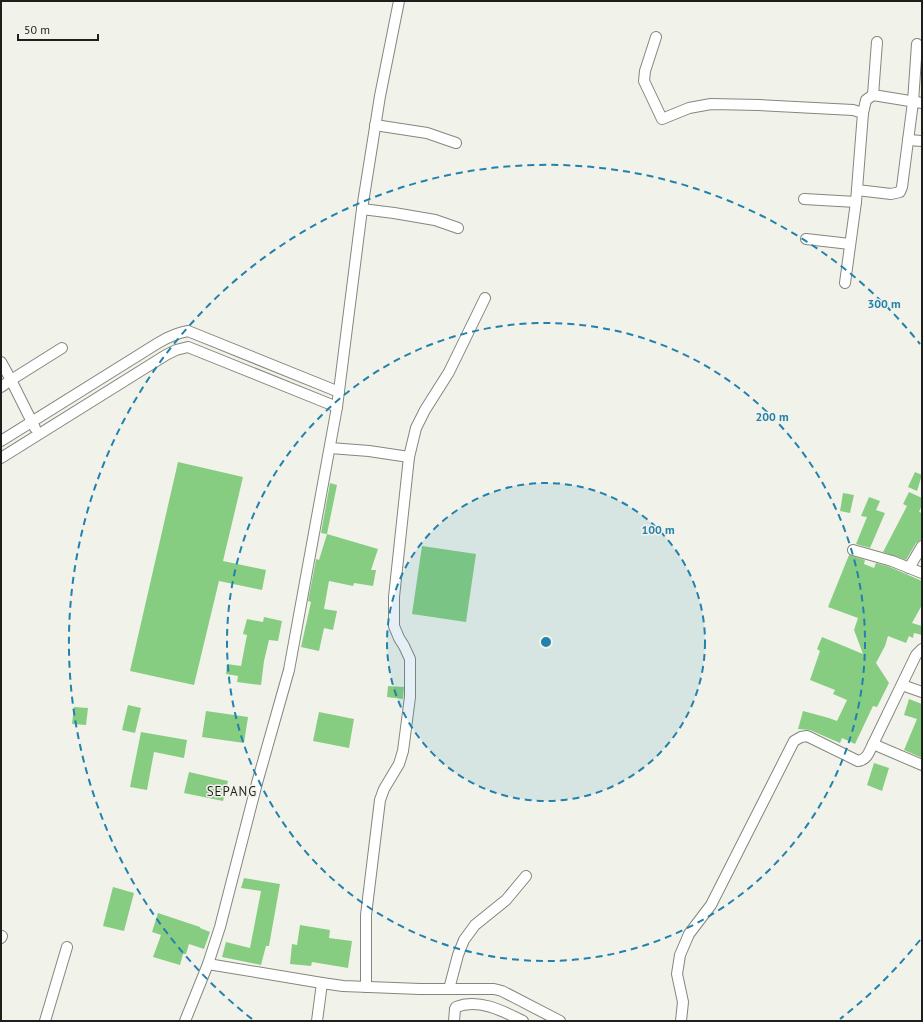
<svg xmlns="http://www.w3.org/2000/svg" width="923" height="1022" font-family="'PT Sans',sans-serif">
<rect width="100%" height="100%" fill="#f1f3ea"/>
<g fill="#87cd81">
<path d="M178 462 243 477 223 561 266 570 262 590 219 581 194 685 130 671Z"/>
<path d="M915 472 922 475 917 491 908 487Z"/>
<path d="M330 483 337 485 327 534 321 533Z"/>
<path d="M909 492 922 498V505L919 512 922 513V539L916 543 906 560 883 552 907 506 903 504Z"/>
<path d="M843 493 854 495 850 513 840 511Z"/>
<path d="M869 497 880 501 876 510 885 513 870 548 856 544 867 517 861 516Z"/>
<path d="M327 534 378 549 371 570H376L373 586 354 583 353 586 329 581 324 609 337 611 333 630 324 628 319 651 301 647 311 602 308 601 315 565 316 559 319 560Z"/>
<path d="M422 546 476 554 466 622 412 614Z"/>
<path d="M849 555 865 560 864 564 874 568 876 563 890 567 922 581V605L912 623 922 626V635L914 633 913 638 909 636 906 643 888 636 885 646 876 663 889 683 877 707 873 706 855 744 842 738 840 743 810 730 798 729 803 711 829 718 837 721 847 700 833 694 835 690 810 680 820 651 817 649 822 637 863 654 854 630 858 618 828 607Z"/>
<path d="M264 617 282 621 278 641 269 640 264 661 261 685 237 682 238 676 226 674 227 664 241 666 247 635 243 634 247 619 263 622Z"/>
<path d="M388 686 404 687 403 699 387 697Z"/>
<path d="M909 699 922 704V758L904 750 917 719 904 715Z"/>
<path d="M128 705 141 708 135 733 122 730Z"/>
<path d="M74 707 88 708 86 725 72 724Z"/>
<path d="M206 711 248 717 244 743 202 737Z"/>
<path d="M319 712 354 719 349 748 313 741Z"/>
<path d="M141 732 187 740 184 758 154 752 147 790 130 787Z"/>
<path d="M874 763 889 768 882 791 867 785Z"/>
<path d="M189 772 228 781 223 801 184 793Z"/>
<path d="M244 878 280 884 269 946H266L261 965 222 957 226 942 250 948 261 891 241 888Z"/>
<path d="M113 887 134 893 124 931 103 926Z"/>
<path d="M158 913 200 927V928L210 932 204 949 189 944 186 954H183L180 965 153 957 161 935 152 932Z"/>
<path d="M300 925 330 930 329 938 352 941 348 968 312 962 311 966 290 964 292 944 297 945Z"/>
</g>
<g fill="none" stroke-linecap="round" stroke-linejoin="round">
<defs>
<g id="minor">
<path d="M656 37 645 71 644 81 662 119 689 108 711 104 759 105 853 110 863 113 856 202 845 283"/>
<path d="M873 95 877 42"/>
<path d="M863 113 866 100 873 95 922 103"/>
<path d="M375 125 427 133 456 143"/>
<path d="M908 140 922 141"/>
<path d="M857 190 891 194 900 192 902 187 913 102 917 44"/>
<path d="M804 199 856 202"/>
<path d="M362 209 394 213 435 220 458 228"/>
<path d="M806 239 850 244"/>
<path d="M1 362 11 380 1 387"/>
<path d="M35 428 11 380 62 348"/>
<path d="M1 441 158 343C168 337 176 333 188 331L339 392"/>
<path d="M330 448 369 451 409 457"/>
<path d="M1 458 166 355 176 350 188 347 337 407"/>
<path d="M853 550 892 561 922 573"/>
<path d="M909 568 922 546"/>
<path d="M902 685 922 692"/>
<path d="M873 744 922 765"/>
<path d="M1 938 2 936"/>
<path d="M208 964 322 983 343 986 420 989H494L502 991 560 1021"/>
<path d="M366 987V915L380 800 384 789 399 764 403 751 410 697V659L404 646 399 638 394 626V597L409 457 416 428 425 410 449 372 485 298"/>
<path d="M449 989 458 955 464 940 475 925 506 900 526 876"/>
<path d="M45 1021 67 947"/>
<path d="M185 1021 208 964 220 927 257 783 289 670 337 407 362 209 380 96 399 1"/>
<path d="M317 1021 322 983"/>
<path d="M454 1021 455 1009 456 1007C479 998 503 1011 523 1021"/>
<path d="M681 1021 683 1002 677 974 680 955 689 934 711 905 794 741 801 737 807 736 858 761C867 760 869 752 873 744L916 655 922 649"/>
</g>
</defs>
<use href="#minor" stroke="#84877e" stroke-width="12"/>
<use href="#minor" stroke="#fff" stroke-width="10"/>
</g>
<circle cx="546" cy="642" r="159" fill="#2281ad" fill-opacity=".12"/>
<g fill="none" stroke="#2281ad" stroke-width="2" stroke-dasharray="7 5">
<circle cx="546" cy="642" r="159"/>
<circle cx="546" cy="642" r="319"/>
<path d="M920 940A478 478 0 0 1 840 1019M252 1019A478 478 0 1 1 920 344"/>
</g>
<g text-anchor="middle" stroke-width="3" stroke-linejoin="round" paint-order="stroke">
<g font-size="13" letter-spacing="1" fill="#1e1f1c" stroke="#f1f3ea">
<text x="232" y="796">SEPANG</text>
</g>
</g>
<circle cx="546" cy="642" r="6" fill="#2281ad" stroke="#f1f3ea" stroke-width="2"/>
<g font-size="12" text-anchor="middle" font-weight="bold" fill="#2281ad" stroke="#f1f3ea" stroke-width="3" stroke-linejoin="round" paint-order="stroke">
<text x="884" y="308">300 m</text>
<text x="772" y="421">200 m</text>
<text x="658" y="534">100 m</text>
</g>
<rect width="923" height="1022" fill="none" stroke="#1e1f1c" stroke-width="4"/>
<path d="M18 34v6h80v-6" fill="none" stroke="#1e1f1c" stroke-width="2"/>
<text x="24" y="34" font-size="12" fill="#1e1f1c" stroke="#f1f3ea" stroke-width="3" paint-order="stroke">50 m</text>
</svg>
